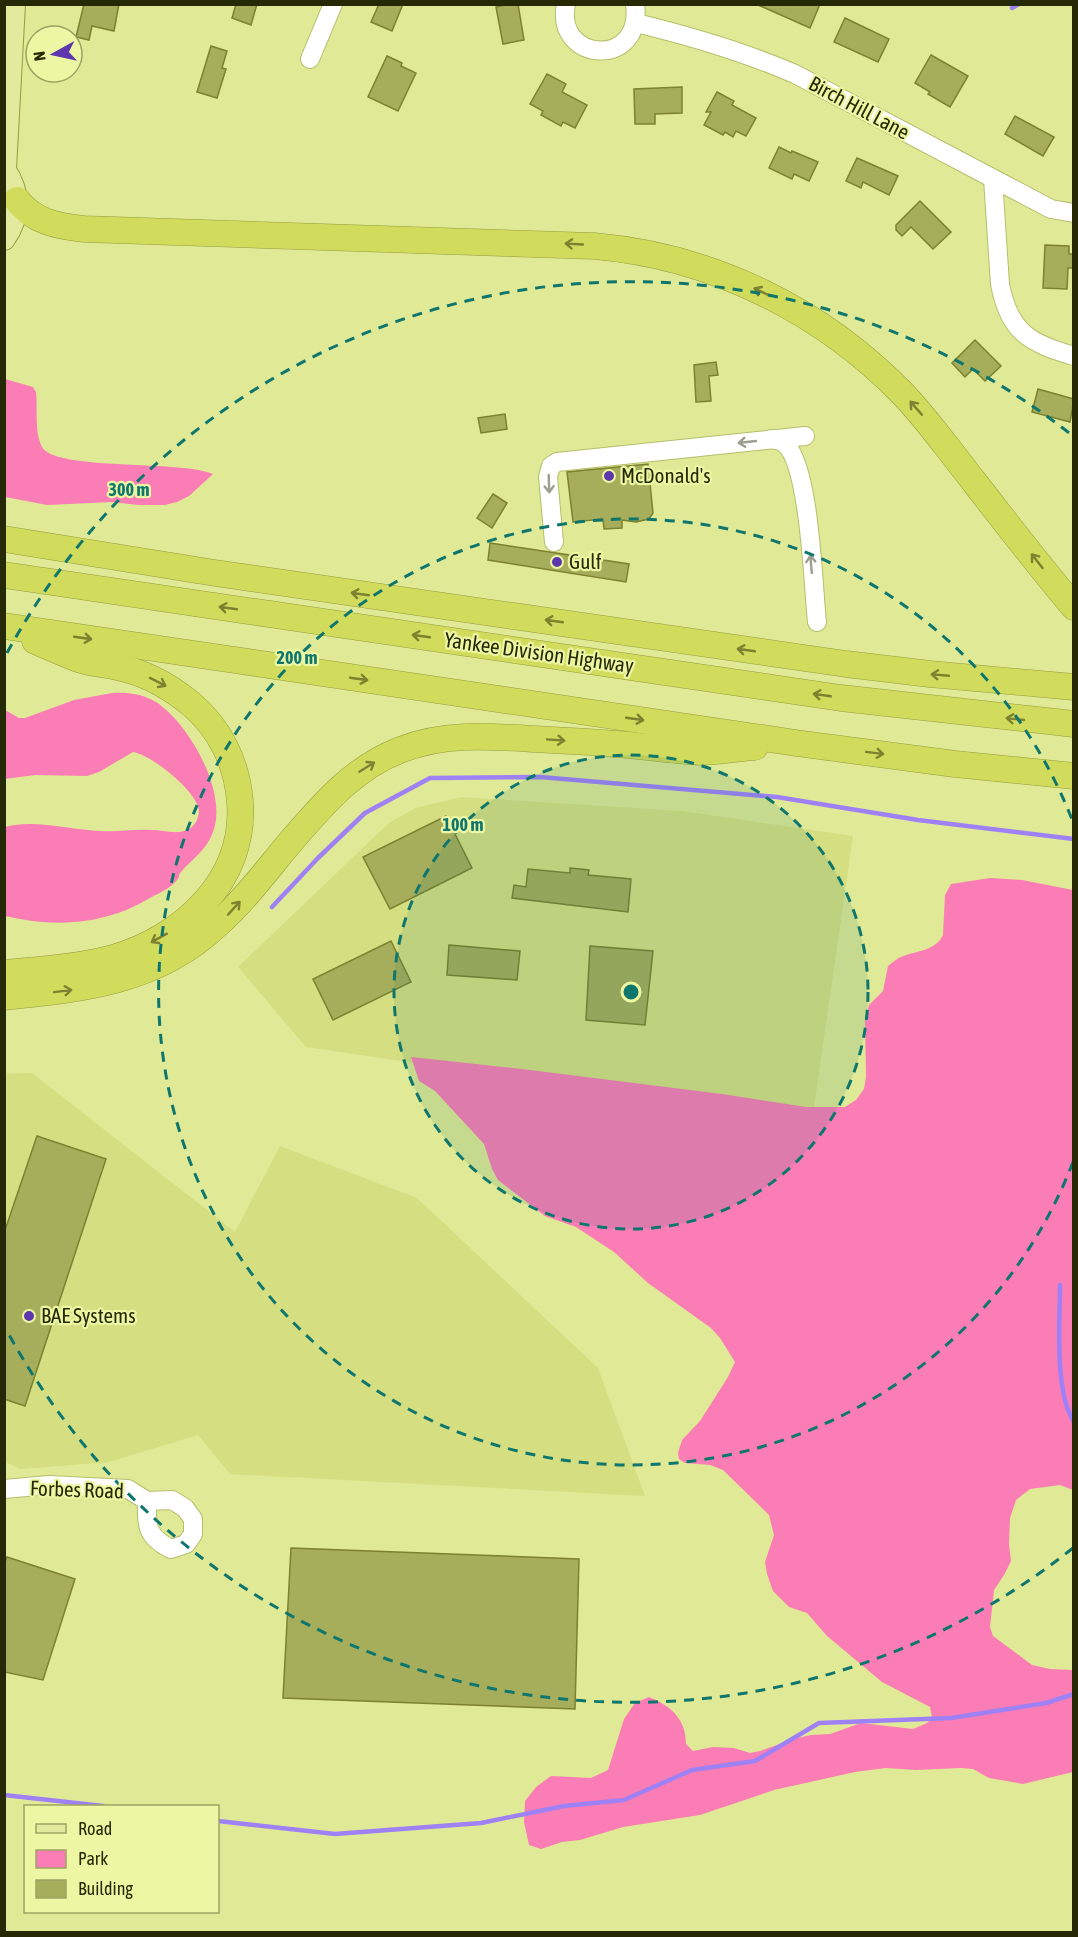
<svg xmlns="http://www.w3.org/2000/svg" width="1078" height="1937" font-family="'Asap Condensed',sans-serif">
<rect width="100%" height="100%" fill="#e0e995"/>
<g fill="#d5de81">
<path d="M461 797 682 811 853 836 812 1121 306 1047 238 967 389 823 416 808Z"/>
<path d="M32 1073 235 1232 280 1146 417 1198 598 1368 645 1496 230 1474 198 1435 109 1462 21 1469 5 1462V1074Z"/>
</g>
<g fill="#fa7db6">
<path d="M5 379 33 387 36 392C38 408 34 431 42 447 55 471 182 460 213 474L189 496 177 502 165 505H138L112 502 47 505 5 497Z"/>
<path d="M112 693C127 692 143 694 156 702 188 723 224 786 215 825 210 848 195 856 181 872 176 879 182 874 177 880 171 888 159 893 150 898 105 925 55 928 5 916V827C35 819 69 830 101 831 117 832 134 829 151 830 163 830 176 835 187 830 194 827 199 819 199 811 198 792 152 755 133 752L99 772 87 776 35 775 5 779V710L19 718H25L74 700Z"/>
<path d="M990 878 1022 880 1073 890V1490L1060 1485 1030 1489 1016 1500 1010 1518 1009 1544 1011 1561 1004 1575 994 1590 990 1627 993 1636 1032 1665 1050 1669 1073 1670V1772L1023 1784 989 1778 973 1769 961 1768 916 1770 886 1768 855 1772 774 1790 700 1815 623 1827 580 1840 562 1842 541 1849 529 1845 524 1822 525 1801 536 1787 551 1776 591 1778 608 1770 624 1719 635 1703 649 1697C671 1706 686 1719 686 1744L693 1751 713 1747 734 1748 750 1753 760 1751 797 1738 811 1735 830 1734 861 1723 913 1729 927 1723 932 1718 930 1707 882 1682 827 1636 807 1613 789 1607 773 1591 767 1574 765 1562 774 1535 769 1515 723 1470 710 1465 685 1463 679 1459 678 1453 682 1440 700 1421 728 1377 735 1362 720 1338 711 1328 648 1283 614 1252 576 1227 545 1216 498 1180 492 1169 484 1144 435 1091 419 1081 411 1057 522 1069 722 1094 806 1107H845L856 1100 864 1089 866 1077 865 1018 869 1005 883 991 888 966C892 963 896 959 901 957 915 951 936 951 943 935L945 895 951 884Z"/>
</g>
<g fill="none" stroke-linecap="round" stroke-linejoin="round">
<g stroke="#9f81f6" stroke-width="4.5">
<path d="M1012 8 1019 4"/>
<path d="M272 907 318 858 365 813 430 778 540 777 777 797 918 820 1074 839"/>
<path d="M1060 1285C1060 1322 1054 1391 1074 1422"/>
<path d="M4 1795 103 1806"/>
<path d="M218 1821 335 1834 481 1823 564 1806 624 1800 692 1770 755 1761 819 1723 951 1718 1046 1703 1074 1694"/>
</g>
</g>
<g fill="#a6ad5b" stroke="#7c822e" stroke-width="1.5">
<path d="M84 4H119L114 31 92 26 89 40 76 37Z"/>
<path d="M236 4H257L251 25 232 18Z"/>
<path d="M379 4H403L392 31 371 22Z"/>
<path d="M509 4H518L524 40 503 44 496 7Z"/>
<path d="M756 4H820L810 28Z"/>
<path d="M845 18 889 39 878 62 834 42Z"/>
<path d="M211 46 227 51 222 68 226 69 217 98 197 92Z"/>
<path d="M931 55 968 76 950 107 928 94 930 92 915 83Z"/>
<path d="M387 56 402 63 401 66 416 73 398 111 368 97Z"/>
<path d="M547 74 566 84 562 92 587 105 575 128 563 122 561 126 541 115 543 111 530 104Z"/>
<path d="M682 87V113L655 114V124H635L634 89Z"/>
<path d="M717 92 734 101 732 105 756 118 746 136 736 131 733 137 725 132 723 135 704 125 711 112H706Z"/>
<path d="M1015 116 1054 137 1043 156 1005 134Z"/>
<path d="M779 147 791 153 792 151 818 162 809 181 794 174 792 179 769 168Z"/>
<path d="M857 158 898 176 889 195 863 182 861 188 846 181Z"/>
<path d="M920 201 951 232 933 249 911 227 902 236 896 230V225Z"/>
<path d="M1045 245 1069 246V254H1074V268H1068L1067 289 1043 288Z"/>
<path d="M975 340 1001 366 985 381 973 369 965 377 952 363Z"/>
<path d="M716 362 718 375 709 376 711 401 696 402 694 365Z"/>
<path d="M1038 389 1074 399 1070 422 1032 412Z"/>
<path d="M505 414 507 429 481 433 478 418Z"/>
<path d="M648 464 653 513 649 519 636 522 622 520V528L604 529 603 519 573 522 567 472Z"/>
<path d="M493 494 507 503 492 528 477 518Z"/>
<path d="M490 543 629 564 626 582 488 560Z"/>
<path d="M446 816 472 868 390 909 363 857Z"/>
<path d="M570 868 589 870 588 875 631 879 628 912 512 898 514 885 526 887 528 869 570 873Z"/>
<path d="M391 941 411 982 333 1020 313 979Z"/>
<path d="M449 945 520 951 517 980 447 975Z"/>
<path d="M590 946 653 951 645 1025 586 1020Z"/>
<path d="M37 1136 106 1159 25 1406 4 1399V1233Z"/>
<path d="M291 1548 579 1559 575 1709 283 1698Z"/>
<path d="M7 1557 75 1579 43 1680 4 1672V1564Z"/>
</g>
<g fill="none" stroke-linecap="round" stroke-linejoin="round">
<defs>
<g id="minor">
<path d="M566 4C554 63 644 69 635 4"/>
<path d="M636 23C690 36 744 52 795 74L1051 209 1074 213"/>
<path d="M310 59 333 4"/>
<path d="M993 179 1000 284C1009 332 1029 343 1074 356"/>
<path d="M771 439C776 440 780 440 784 443 810 463 813 587 817 622"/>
<path d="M554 542 548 477 551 466 557 462 805 436"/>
<path d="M4 1489 49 1485 128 1489 147 1501 172 1500 185 1508 193 1519V1534L186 1544 171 1549C147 1537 146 1526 147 1501"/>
</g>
<g id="major">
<path d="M4 169C20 192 20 216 4 239"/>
<path d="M5 169 14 4"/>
</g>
<g id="highway">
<path d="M17 200C34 222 57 226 84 229L594 246C712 256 821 310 903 394 923 415 940 438 958 461 996 510 1034 560 1074 607"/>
<path d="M4 539 215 573 846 664 930 674 1074 687"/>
<path d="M4 575 841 698 1074 724"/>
<path d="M4 626 796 743 955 764 1074 776"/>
<path d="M4 973C41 970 78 967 113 958 183 938 246 880 240 802 237 763 220 728 190 703 169 686 143 672 117 667 105 664 93 664 81 660 66 655 50 647 35 641"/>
<path d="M4 997C84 989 157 982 218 924 246 899 269 867 293 839 324 803 354 768 400 750 443 733 487 736 534 739 565 741 597 742 628 745 652 747 677 751 701 752 718 752 737 748 755 747"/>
</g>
</defs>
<use href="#minor" stroke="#b6be6b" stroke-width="20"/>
<use href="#major" stroke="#959d3e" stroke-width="24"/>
<use href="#highway" stroke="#959d3e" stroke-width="27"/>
<use href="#minor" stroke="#fff" stroke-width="18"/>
<use href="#major" stroke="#e3e99d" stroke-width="22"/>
<use href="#highway" stroke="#d1db5c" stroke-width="26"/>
</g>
<defs><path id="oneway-shaft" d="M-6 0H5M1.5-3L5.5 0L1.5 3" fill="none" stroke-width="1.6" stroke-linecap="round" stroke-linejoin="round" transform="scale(1.5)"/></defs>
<g stroke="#7c8230">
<use href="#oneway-shaft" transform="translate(574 244) rotate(-177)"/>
<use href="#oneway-shaft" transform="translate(762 292) rotate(-155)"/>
<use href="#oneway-shaft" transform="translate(916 408) rotate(-131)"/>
<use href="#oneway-shaft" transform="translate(1037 561) rotate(-128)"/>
<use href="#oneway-shaft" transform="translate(360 594) rotate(-172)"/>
<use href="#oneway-shaft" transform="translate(228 608) rotate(-172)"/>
<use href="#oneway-shaft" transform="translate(554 621) rotate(-172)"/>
<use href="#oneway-shaft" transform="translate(421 636) rotate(-172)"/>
<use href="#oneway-shaft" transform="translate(83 638) rotate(8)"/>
<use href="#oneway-shaft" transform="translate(746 650) rotate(-172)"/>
<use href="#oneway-shaft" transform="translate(940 675) rotate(-175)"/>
<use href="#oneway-shaft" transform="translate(359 679) rotate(8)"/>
<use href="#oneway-shaft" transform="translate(158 682) rotate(27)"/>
<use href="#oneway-shaft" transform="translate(822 695) rotate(-172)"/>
<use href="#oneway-shaft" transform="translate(635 719) rotate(8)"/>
<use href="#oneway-shaft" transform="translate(1015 719) rotate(-174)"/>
<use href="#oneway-shaft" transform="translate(556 740) rotate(4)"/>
<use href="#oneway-shaft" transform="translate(875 753) rotate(7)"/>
<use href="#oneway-shaft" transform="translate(367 767) rotate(-32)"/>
<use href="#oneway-shaft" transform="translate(234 908) rotate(-48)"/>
<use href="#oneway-shaft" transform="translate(159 938) rotate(151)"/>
<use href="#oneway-shaft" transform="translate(63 991) rotate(-7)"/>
</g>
<g stroke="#9d9f8e">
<use href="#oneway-shaft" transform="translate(747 442) rotate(174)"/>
<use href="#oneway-shaft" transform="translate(549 484) rotate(88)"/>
<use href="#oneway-shaft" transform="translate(811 564) rotate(-95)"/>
</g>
<circle cx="631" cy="992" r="237" fill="#0f766e" fill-opacity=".12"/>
<g fill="none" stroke="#0f766e" stroke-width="3" stroke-dasharray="10 8">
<circle cx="631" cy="992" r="237"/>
<path d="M1073 1162A473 473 0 1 1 1073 822"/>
<path d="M1073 1548A710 710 0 0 1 7 1331M7 653A710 710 0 0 1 1073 436"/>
</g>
<g fill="#5e36ad" stroke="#edf6a2" stroke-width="2">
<circle cx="609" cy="476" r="6"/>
<circle cx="557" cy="562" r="6"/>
<circle cx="29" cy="1316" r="6"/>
</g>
<g text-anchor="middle" stroke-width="4.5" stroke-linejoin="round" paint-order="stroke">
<g font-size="21" fill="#262905" stroke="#edf6a2">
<text transform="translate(859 108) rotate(28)" y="7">Birch Hill Lane</text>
<text transform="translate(539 653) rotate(8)" y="7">Yankee Division Highway</text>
<text transform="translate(77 1490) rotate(2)" y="7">Forbes Road</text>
</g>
<g font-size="21" fill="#262905" stroke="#edf6a2" text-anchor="start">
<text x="621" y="483">McDonald's</text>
<text x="569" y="569">Gulf</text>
<text x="41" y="1323">BAE Systems</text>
</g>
</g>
<circle cx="631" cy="992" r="9" fill="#0f766e" stroke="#edf6a2" stroke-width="3"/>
<g font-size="18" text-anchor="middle" font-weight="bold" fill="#0f766e" stroke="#edf6a2" stroke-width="4.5" stroke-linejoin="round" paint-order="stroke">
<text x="129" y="496">300 m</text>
<text x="297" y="664">200 m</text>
<text x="463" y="831">100 m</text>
</g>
<rect width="1078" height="1937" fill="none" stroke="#262905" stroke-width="12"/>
<rect x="24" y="1805" width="195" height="108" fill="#edf6a2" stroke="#9da463" stroke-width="1.5"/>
<rect x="36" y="1824" width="30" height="9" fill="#e3e99d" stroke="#9da463" stroke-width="1.5"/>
<text x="78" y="1835" font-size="18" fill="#262905">Road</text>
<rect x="36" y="1850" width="30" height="18" fill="#fa7db6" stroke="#9da463" stroke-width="1.5"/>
<text x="78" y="1865" font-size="18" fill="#262905">Park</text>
<rect x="36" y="1880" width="30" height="18" fill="#a6ad5b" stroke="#9da463" stroke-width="1.5"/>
<text x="78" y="1895" font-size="18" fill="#262905">Building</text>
<g transform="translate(54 54) rotate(262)"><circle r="28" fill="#edf6a2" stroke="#9da463" stroke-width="1.5"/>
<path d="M0-4.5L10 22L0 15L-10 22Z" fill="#5e36ad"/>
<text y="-9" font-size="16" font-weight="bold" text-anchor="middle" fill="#262905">N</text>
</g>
</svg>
